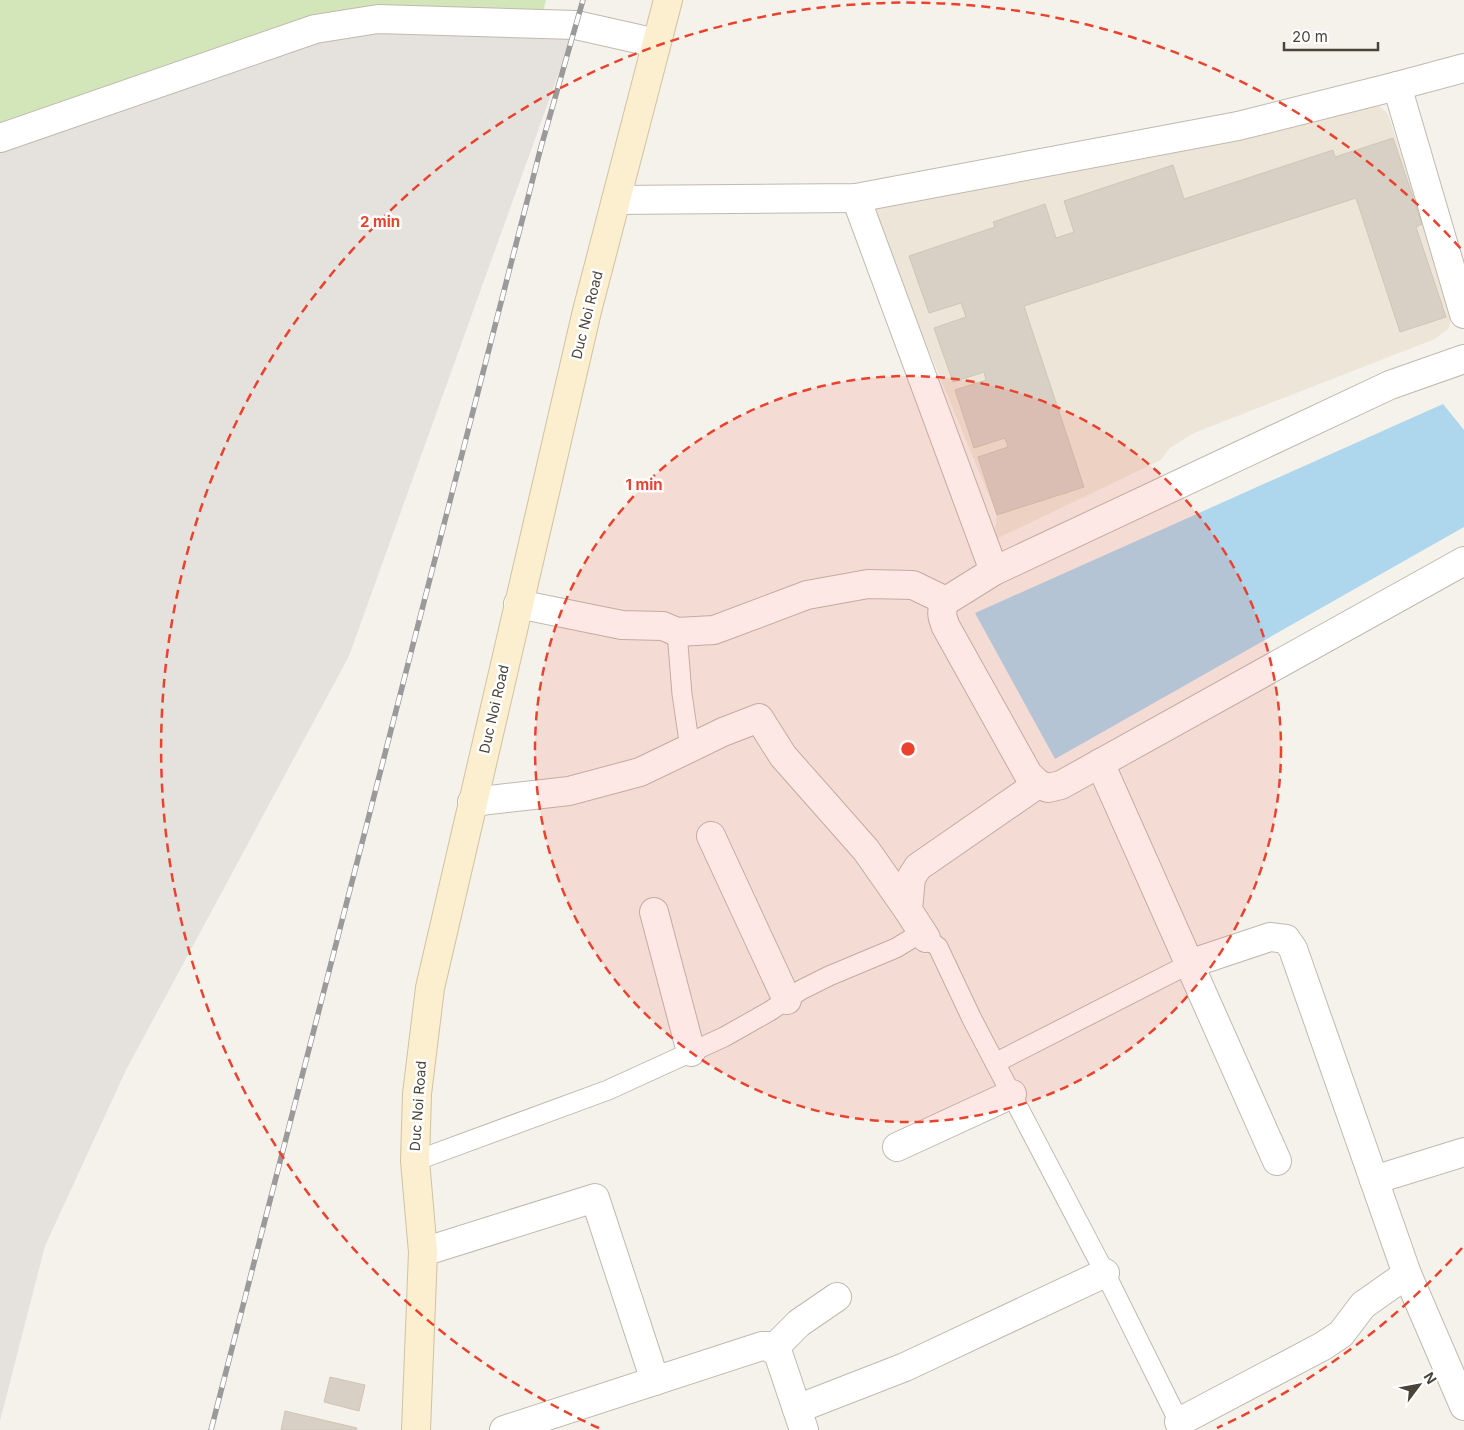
<svg xmlns="http://www.w3.org/2000/svg" width="1464" height="1430" font-family="Inter,sans-serif">
<rect width="100%" height="100%" fill="#f5f2ec"/>
<path fill="#e5e1dd" d="M576 25 349 656 126 1070 45 1246 0 1421V138L315 29Z"/>
<path fill="#ede6d8" d="M1374 101 1388 114 1452 313 1449 328 1435 339 1194 433 1170 448 1161 460 994 540 997 515 869 206Z"/>
<path fill="#d3e6b9" d="M0 0H546L540 24 378 19 0 138Z"/>
<path fill="#aed6ec" d="M1443 404 1464 430V527L1055 759 975 613Z"/>
<g fill="#d9d0c5" stroke="#d0c5b6">
<path d="M1393 138 1422 224 1416 227 1446 317 1400 332 1356 198 1024 306 1084 487 997 515 978 457 1008 447 1005 438 974 448 955 390 986 380 984 372 953 382 934 328 966 317 961 303 929 313 909 256 995 227 993 222 1045 204 1056 238 1074 232 1064 201 1173 165 1184 199 1333 150 1335 157Z"/>
<path d="M330 1377 365 1385 359 1411 324 1402Z"/>
<path d="M285 1411 357 1428 356 1430H281Z"/>
</g>
<g fill="none" stroke-linecap="round" stroke-linejoin="round">
<defs>
<g id="lane">
<path d="M677 632 682 694 690 748"/>
<path d="M995 1063 1189 964"/>
<path d="M415 1161 608 1090 724 1037 770 1011 801 990 829 976 896 948 914 937 926 938 938 947 972 1019 1105 1273 1179 1422 1185 1430"/>
</g>
<g id="street">
<path d="M1397 86 1464 314"/>
<path d="M0 138 315 29 378 19 576 25 656 43"/>
<path d="M856 198 994 571 946 601C940 611 942 617 946 627L1028 774 1038 784 1048 788 1061 785 1464 561"/>
<path d="M616 200 856 198 1238 126 1397 86 1464 68"/>
<path d="M994 571 1390 385 1464 359"/>
<path d="M518 604 622 625 663 626 677 632 714 630 807 595 868 584 913 585 946 601"/>
<path d="M1100 763 1277 1161"/>
<path d="M472 802 569 791 640 772 723 732 759 718 783 756 866 850 908 910"/>
<path d="M711 836 787 1000"/>
<path d="M654 912 691 1052"/>
<path d="M926 938 908 910 911 878 918 867 1038 784"/>
<path d="M1189 964 1270 937 1286 939 1293 949 1407 1274 1464 1406"/>
<path d="M897 1147 1012 1094"/>
<path d="M1374 1180 1464 1152"/>
<path d="M423 1252 595 1198 655 1381"/>
<path d="M773 1349 799 1323 837 1297"/>
<path d="M797 1409 905 1367 1105 1273"/>
<path d="M1179 1422 1323 1346 1341 1334 1363 1305 1407 1274"/>
<path d="M504 1430 762 1346H767L778 1353 804 1430"/>
</g>
<path id="secondary" d="M416 1430 423 1252 415 1161 417 1094 430 988 587 311 668 0"/>
</defs>
<use href="#lane" stroke="#c0b9af" stroke-width="21"/>
<use href="#street" stroke="#c0b9af" stroke-width="30"/>
<use href="#secondary" stroke="#d1c29f" stroke-width="30"/>
<use href="#lane" stroke="#fff" stroke-width="19"/>
<use href="#street" stroke="#fff" stroke-width="28"/>
<use href="#secondary" stroke="#fbefd0" stroke-width="28"/>
<defs>
<path id="rail" d="M211 1430 541 147 583 0"/>
</defs>
<use href="#rail" stroke="#9a9a9a" stroke-width="5.5"/>
<use href="#rail" stroke="#fff" stroke-width="4" stroke-dasharray="11" stroke-linecap="butt"/>
</g>
<circle cx="908" cy="749" r="373" fill="#eb422e" fill-opacity=".12"/>
<g fill="none" stroke="#eb422e" stroke-width="2.5" stroke-dasharray="9 6">
<circle cx="908" cy="749" r="373"/>
<path d="M1462 1248A746 746 0 0 1 1217 1428M599 1428A746 746 0 1 1 1462 250"/>
</g>
<g text-anchor="middle" stroke-width="5" stroke-linejoin="round" paint-order="stroke">
<g font-size="14" fill="#49433a" stroke="#fff">
<text transform="translate(587 315) rotate(-76)" y="5">Duc Noi Road</text>
<text transform="translate(494 709) rotate(-77)" y="5">Duc Noi Road</text>
<text transform="translate(418 1106) rotate(-86)" y="5">Duc Noi Road</text>
</g>
</g>
<circle cx="908" cy="749" r="8" fill="#eb422e" stroke="#fff" stroke-width="2.5"/>
<g font-size="15" text-anchor="middle" font-weight="bold" fill="#eb422e" stroke="#fff" stroke-width="5" stroke-linejoin="round" paint-order="stroke">
<text x="380" y="227">2 min</text>
<text x="644" y="490">1 min</text>
</g>
<g transform="translate(1419 1385) rotate(58)" stroke="#ffffff" stroke-width="4" paint-order="stroke">
<path d="M0-4L9 19L0 12L-9 19Z" fill="#49433a"/>
<text y="-8" font-size="14" font-weight="bold" text-anchor="middle" fill="#49433a">N</text>
</g>
<path d="M1284 42v8h94v-8" fill="none" stroke="#49433a" stroke-width="2.5"/>
<text x="1292" y="42" font-size="15" fill="#49433a" stroke="#ffffff" stroke-width="4" paint-order="stroke">20 m</text>
</svg>
